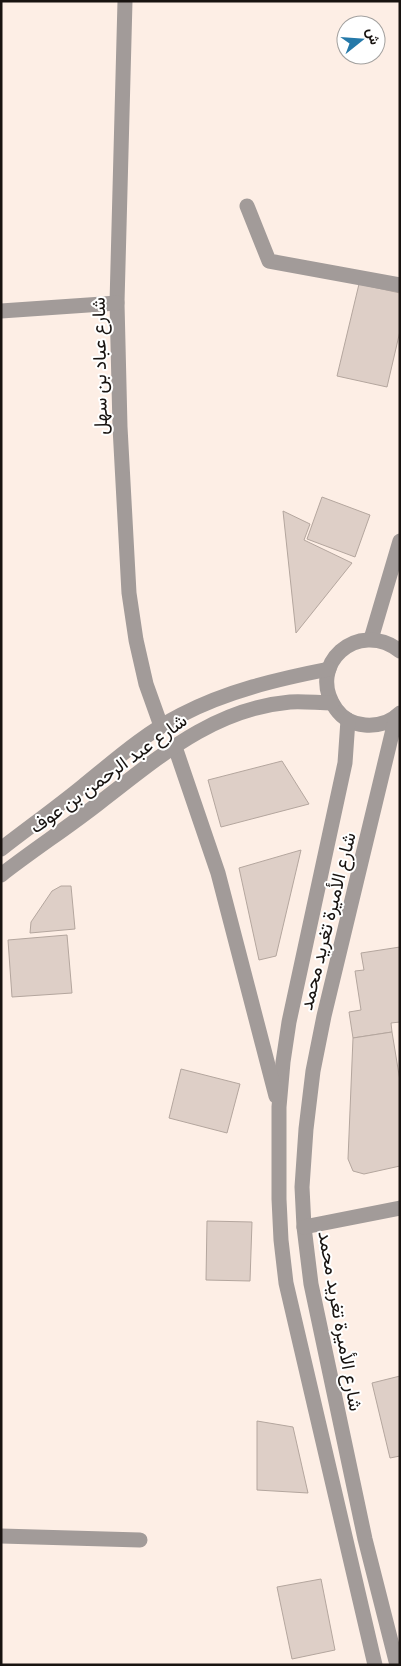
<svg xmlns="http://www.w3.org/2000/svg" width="401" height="1666" font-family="Signika,Vazirmatn,sans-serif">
<rect width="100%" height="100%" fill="#fdeee5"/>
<g fill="#decfc7" stroke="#b4a69e">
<path d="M359 284 400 293V331L387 387 337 376Z"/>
<path d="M322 497 370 515 355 557 307 539Z"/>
<path d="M283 511 310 524 304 540 352 563 296 633Z"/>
<path d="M282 761 309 804 221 827 208 780Z"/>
<path d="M301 850 276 956 259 960 239 868Z"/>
<path d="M61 886H71L75 929 30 933 31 922 52 891Z"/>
<path d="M67 935 72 993 12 997 8 940Z"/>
<path d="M400 947V1022L391 1023 392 1032 353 1038 349 1012 361 1010 355 971 364 970 361 953Z"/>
<path d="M392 1032 400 1081V1166L364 1174 353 1171 348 1159 353 1038Z"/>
<path d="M181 1069 240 1084 227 1133 169 1118Z"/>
<path d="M207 1221 252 1222 250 1281 206 1280Z"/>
<path d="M400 1376V1456L390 1458 372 1383Z"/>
<path d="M257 1421 293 1427 308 1493 257 1490Z"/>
<path d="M321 1579 335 1650 292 1659 277 1587Z"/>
</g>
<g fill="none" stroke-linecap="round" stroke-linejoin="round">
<g stroke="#a29b99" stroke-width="15">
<path d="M125 1 117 303 120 427 129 593 136 640 146 684 161 726"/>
<path d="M247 206 269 261 400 285"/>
<path d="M1 311 117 303"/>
<path d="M371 639 400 541"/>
<path d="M400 651C358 618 305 665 336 709 343 719 354 724 365 725 378 726 391 722 400 713"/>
<path d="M396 717 324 1016 313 1071 306 1129 302 1187 304 1227 311 1284 365 1539 397 1665"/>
<path d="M348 720 345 763 289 1022 283 1062 279 1107V1199L281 1240 286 1283 375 1665"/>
<path d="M175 747 218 873 276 1096"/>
<path d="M1 849C28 828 56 808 83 786 114 761 144 734 181 715 227 691 278 679 329 669"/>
<path d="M1 875C33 850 67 828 99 803 158 758 212 709 290 702 304 701 318 703 332 703"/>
<path d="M304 1227 400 1208"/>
<path d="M1 1536 140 1540"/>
</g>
</g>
<g text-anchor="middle" stroke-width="4" stroke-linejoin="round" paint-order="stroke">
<g font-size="19" fill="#181310" stroke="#fff">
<text transform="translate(99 366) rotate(-91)" y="7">شارع عباد بن سهل</text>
<text transform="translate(108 773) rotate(-36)" y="7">شارع عبد الرحمن بن عوف</text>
<text transform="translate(327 921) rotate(-76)" y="7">شارع الأميرة تغريد محمد</text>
<text transform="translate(341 1321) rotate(80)" y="7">شارع الأميرة تغريد محمد</text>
</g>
</g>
<rect width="401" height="1666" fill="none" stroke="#181310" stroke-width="5"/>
<g transform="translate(361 40) rotate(73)"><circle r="24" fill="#ffffff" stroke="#a3a19f"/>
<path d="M0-4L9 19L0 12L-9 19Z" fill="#2579a9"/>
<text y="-8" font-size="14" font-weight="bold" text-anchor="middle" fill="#181310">ش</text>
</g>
</svg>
